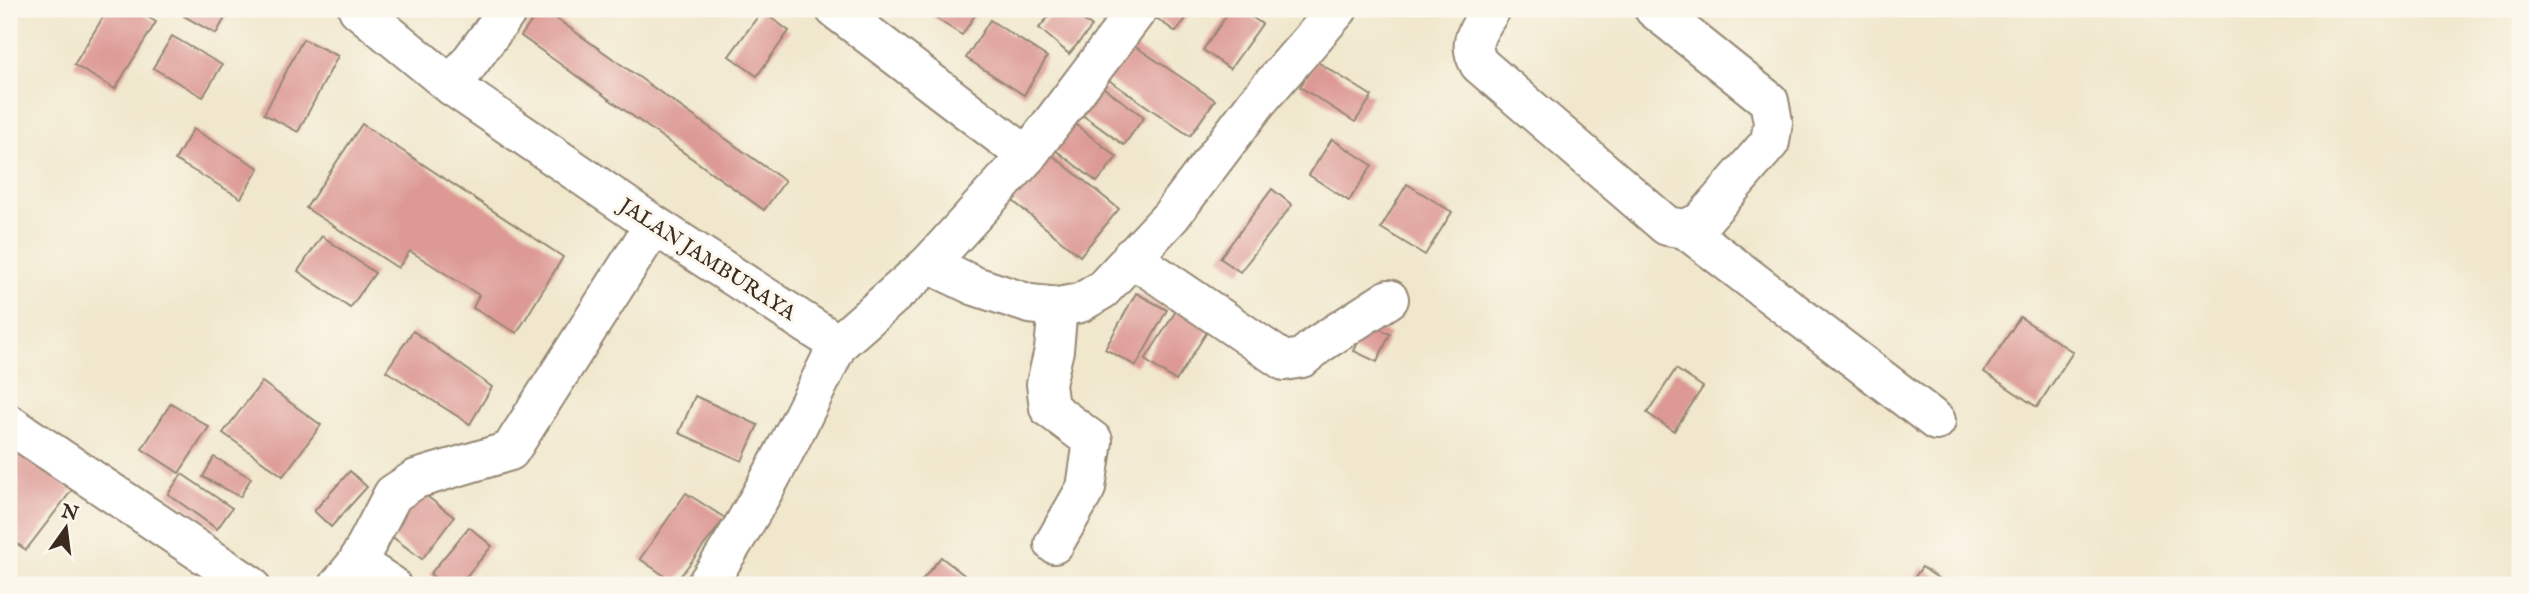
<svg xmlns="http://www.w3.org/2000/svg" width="2529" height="594" font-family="'IM FELL English',serif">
<rect width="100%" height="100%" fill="#fbf7ec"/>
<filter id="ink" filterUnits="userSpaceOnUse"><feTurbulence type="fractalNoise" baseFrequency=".0143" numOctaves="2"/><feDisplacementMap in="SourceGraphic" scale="14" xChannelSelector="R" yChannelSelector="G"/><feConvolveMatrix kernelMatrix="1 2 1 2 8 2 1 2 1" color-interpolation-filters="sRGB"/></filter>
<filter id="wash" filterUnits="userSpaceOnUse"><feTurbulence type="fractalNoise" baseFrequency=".00686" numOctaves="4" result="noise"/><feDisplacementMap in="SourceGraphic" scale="28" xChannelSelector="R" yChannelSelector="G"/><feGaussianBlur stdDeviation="1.57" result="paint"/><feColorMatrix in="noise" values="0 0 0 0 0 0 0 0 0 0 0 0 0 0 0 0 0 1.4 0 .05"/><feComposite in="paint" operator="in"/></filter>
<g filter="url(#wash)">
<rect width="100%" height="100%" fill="#f0e7cc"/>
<g id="blocks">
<g fill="#dd9a95">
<path d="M108 9H134L156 22 115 89 74 65Z"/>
<path d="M188 9H230L216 34 184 16Z"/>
<path d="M540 9H543L785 181 764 210 521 36Z"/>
<path d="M921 9H979L962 35Z"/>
<path d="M1055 9H1070L1092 27 1069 54 1039 28Z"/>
<path d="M1157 9H1193L1176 32 1152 15Z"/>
<path d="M1231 9H1240L1262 24 1230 69 1203 50Z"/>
<path d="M762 11 789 31 757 76 729 56Z"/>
<path d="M990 20 1047 57 1024 95 966 58Z"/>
<path d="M172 36 222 65 203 97 153 68Z"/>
<path d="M1121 37 1215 100 1190 136 1097 72Z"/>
<path d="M303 39 338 56 298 132 264 114Z"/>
<path d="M1316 61 1372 96 1355 122 1300 87Z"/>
<path d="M1097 83 1144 117 1124 145 1077 111Z"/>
<path d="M1065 116 1117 157 1097 182 1045 142Z"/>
<path d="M362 124 563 257 517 333 473 308 479 295 410 251 398 268 306 208Z"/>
<path d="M193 129 259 168 241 198 175 160Z"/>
<path d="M1332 139 1372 165 1349 201 1309 175Z"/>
<path d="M1046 150 1119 209 1080 256 1008 197Z"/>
<path d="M1407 184 1452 212 1425 255 1381 228Z"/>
<path d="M1272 189 1292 205 1240 272 1220 258Z"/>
<path d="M322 236 375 273 350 308 298 271Z"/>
<path d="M1136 293 1167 310 1136 366 1105 349Z"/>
<path d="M1181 303 1212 324 1176 381 1145 360Z"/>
<path d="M2020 317 2073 352 2037 407 1984 372Z"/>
<path d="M1367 323 1390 334 1377 362 1354 351Z"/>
<path d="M413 331 492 387 470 424 386 371Z"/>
<path d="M1676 369 1703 387 1674 431 1647 413Z"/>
<path d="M262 382 321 425 283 476 223 433Z"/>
<path d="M695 396 758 425 742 461 679 433Z"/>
<path d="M171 403 209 427 179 473 142 449Z"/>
<path d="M9 442 72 490 26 550 9 538Z"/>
<path d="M214 457 251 478 240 497 203 477Z"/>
<path d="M350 471 367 487 331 527 314 511Z"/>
<path d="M182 474 232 508 217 529 168 494Z"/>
<path d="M411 484 454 517 422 559 379 527Z"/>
<path d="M686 493 725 518 675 583 640 559Z"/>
<path d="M469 527 492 546 459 585H444L430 574Z"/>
<path d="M941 557 977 585H918Z"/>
<path d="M1922 567 1948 585H1909Z"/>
</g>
</g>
</g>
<g filter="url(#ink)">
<use href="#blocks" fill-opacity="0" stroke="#968875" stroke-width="2"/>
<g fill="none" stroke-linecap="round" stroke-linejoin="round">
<defs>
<g id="minor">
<path d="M358 9 452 86 654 225 838 344C798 427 758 508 706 585"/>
<path d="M835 9 1027 156 1138 9"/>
<path d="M1491 9C1479 30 1466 41 1479 64L1667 226 1685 229 1701 222 1770 142 1773 122 1769 101 1654 9"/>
<path d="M452 86 509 9"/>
<path d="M1685 229 1936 421"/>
<path d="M1131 257 1284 361 1302 358 1319 344 1389 299"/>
<path d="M929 264 975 286 1030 304 1058 307 1080 303 1102 290 1171 216 1257 102 1338 9"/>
<path d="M838 344 929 264 1027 156"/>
<path d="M9 424 250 585"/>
<path d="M1054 544 1086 488 1093 441 1049 408 1046 384 1054 350 1058 307"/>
<path d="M357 563 391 585"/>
<path d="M339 585 357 563 393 494 416 479 510 451 654 225"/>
</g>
</defs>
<use href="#minor" stroke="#968875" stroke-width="42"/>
<use href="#minor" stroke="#fff" stroke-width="38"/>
</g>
</g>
<g text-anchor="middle" stroke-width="6" stroke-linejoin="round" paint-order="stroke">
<g font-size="21" fill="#3b2a1e" stroke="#fbf7ec">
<text transform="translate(708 259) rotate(33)" y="7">JALAN JAMBURAYA</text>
</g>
</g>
<rect width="2529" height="594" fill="none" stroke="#fbf7ec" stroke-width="35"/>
<g transform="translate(66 528) rotate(14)" stroke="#fbf7ec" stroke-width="5" paint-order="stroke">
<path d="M0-5L12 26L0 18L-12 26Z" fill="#3b2a1e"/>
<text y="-10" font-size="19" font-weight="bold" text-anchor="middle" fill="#3b2a1e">N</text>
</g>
</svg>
